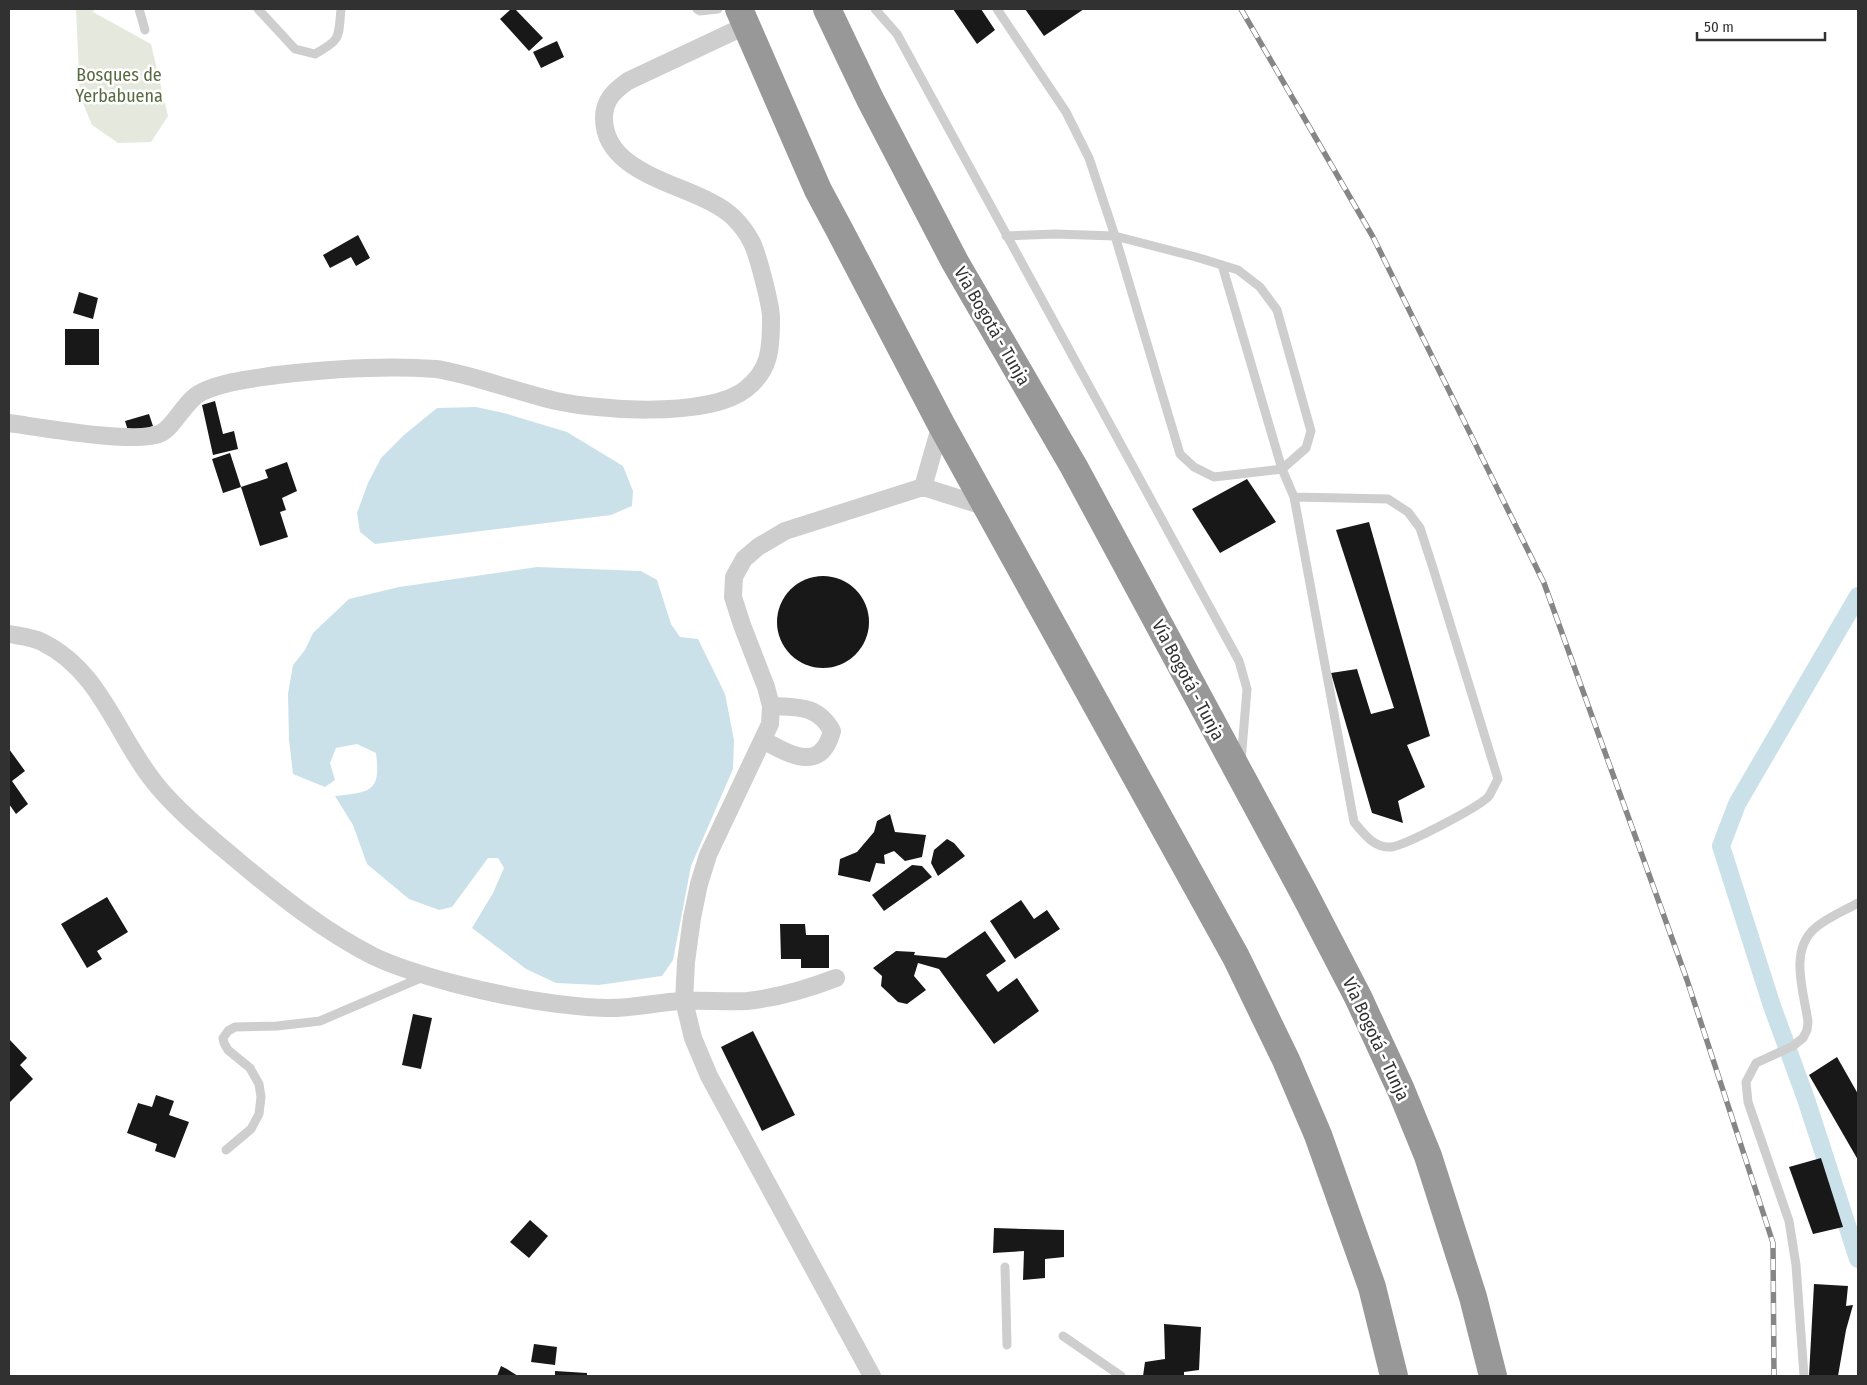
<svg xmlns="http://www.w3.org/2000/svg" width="1867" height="1385" font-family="'Fira Sans Condensed',sans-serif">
<rect width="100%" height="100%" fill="#fff"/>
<path fill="#e5e9dd" d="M76 9H94L93 12 151 44 168 116 151 142 118 143 92 125 80 96Z"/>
<g fill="#cbe1e9">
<path d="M476 407 504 413 567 432 623 466 633 491 632 506 611 515 375 544 360 532 357 513 368 483 381 458 404 435 437 408Z"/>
<path d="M537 567 641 571 657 580 671 624 680 637 698 639 725 694 734 740 733 769 691 866 673 960 662 976 599 985 556 983 526 969 472 928 493 893 504 868 498 858H488L452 907 439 910 409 899 367 864 353 825 335 796C371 792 381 792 376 753L357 744 336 748 330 763 335 780 325 787 293 774 289 740 288 694 293 665 305 650 313 633 349 599 399 587Z"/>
</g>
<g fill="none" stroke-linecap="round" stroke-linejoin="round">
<path stroke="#cbe1e9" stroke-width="18" d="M1858 596 1737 804 1721 846 1772 1006 1806 1099 1858 1259"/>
</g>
<g fill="#181818">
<path d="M511 9H515L543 38 529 51 500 19Z"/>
<path d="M953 9H981L995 30 977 44Z"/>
<path d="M1025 9H1084L1044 36Z"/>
<path d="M557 41 564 57 541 68 533 52Z"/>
<path d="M358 235 370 258 356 266 351 257 330 268 323 255Z"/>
<path d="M79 292 98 298 93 319 73 313Z"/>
<rect x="65" y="329" width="34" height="36"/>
<path d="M215 401 223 434 234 431 238 449 213 455 202 405Z"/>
<path d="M149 414 153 426 129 434 125 421Z"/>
<path d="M230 453 241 487 223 493 212 459Z"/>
<path d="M287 462 297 491 282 498 286 510 280 512 288 537 260 546 241 487 268 478 265 470Z"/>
<path d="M1247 479 1276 522 1220 553 1192 509Z"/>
<path d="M1369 522 1430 736 1407 745 1425 787 1398 801 1403 823 1372 813 1331 673 1357 669 1371 714 1394 708 1336 530Z"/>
<circle cx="823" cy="622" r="46"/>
<path d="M9 749 25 771 12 781 28 804 16 814 9 804Z"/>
<path d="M890 814 895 832 926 835 922 857 905 861 894 851 884 855 885 864 876 863 870 882 838 875 840 859 857 852 874 832 877 821Z"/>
<path d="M947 839 954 843 965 856 938 876 931 863 934 850Z"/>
<path d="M912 865 922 866 932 877 884 911 872 895Z"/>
<path d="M107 897 128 932 97 951 102 959 87 968 61 924Z"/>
<path d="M1021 900 1034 919 1047 910 1060 929 1015 959 990 921Z"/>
<path d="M780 924H805L806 935H829V968H801V959H781Z"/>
<path d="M985 931 1006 961 986 975 998 992 1017 978 1039 1011 994 1044 939 969 918 963 914 976 926 990 907 1004 898 1002 881 986 882 976 873 968 896 951 915 952 914 955 946 958Z"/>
<path d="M413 1014 432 1018 421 1069 402 1065Z"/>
<path d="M753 1031 795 1115 762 1131 721 1047Z"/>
<path d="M9 1039 27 1058 20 1065 33 1079 9 1103Z"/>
<path d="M1837 1057 1858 1094V1160L1809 1075Z"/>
<path d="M156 1095 174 1101 169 1115 189 1122 175 1158 155 1151 157 1144 127 1133 138 1103 152 1107Z"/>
<path d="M1821 1158 1843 1227 1813 1234 1789 1167Z"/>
<path d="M530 1220 548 1236 529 1258 510 1242Z"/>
<path d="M994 1228 1064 1230V1257L1045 1259V1278L1023 1280 1024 1251 993 1253Z"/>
<path d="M1814 1284 1848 1286 1846 1306 1853 1305 1846 1330 1838 1376H1809Z"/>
<path d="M1164 1324 1201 1327 1199 1370 1184 1372V1376H1143L1145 1362 1165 1359Z"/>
<path d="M534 1344 557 1347 555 1365 531 1362Z"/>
<path d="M501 1366 507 1369 518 1376H497Z"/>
<path d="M555 1371 587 1373V1376H555Z"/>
</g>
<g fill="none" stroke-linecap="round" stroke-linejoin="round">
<g stroke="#cecece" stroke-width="9">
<path d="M139 9 145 30"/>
<path d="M258 9 295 49 315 54C342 39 338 38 341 9"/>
<path d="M697 9 700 11 718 9"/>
<path d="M875 9 897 34 1239 661 1247 689 1241 762"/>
<path d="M997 9 1066 112 1089 158 1115 236 1180 454 1194 467 1214 477 1282 469 1306 448 1311 431 1277 310 1260 287 1238 270 1196 257 1115 236 1055 234 1006 236"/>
<path d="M1222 265 1282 469 1294 497 1354 822C1363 833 1374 848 1390 847 1403 847 1481 806 1489 796 1492 791 1495 784 1498 779L1433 568 1420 528 1408 512 1388 499 1294 497"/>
<path d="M226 1150 251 1129 259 1114 261 1097 259 1084 250 1068 228 1050 224 1043 223 1038 228 1031 235 1027 277 1026 320 1021 423 977"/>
<path d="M1005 1267 1007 1345"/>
<path d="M1063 1336 1121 1376"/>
<path d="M1804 1376 1796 1265 1789 1221 1748 1102 1746 1082 1756 1063 1793 1046 1803 1038 1807 1030 1808 1022C1804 992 1789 952 1814 929 1826 918 1844 911 1858 903"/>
</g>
<g stroke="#cecece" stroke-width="18">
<path d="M9 423C39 427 138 445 161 433 174 427 186 399 202 392 226 381 251 379 277 375 329 369 383 365 436 369 445 370 455 373 464 375 491 382 517 391 544 398 590 411 708 419 746 389 770 370 771 349 771 320 772 308 757 251 751 241 747 233 739 223 733 217 699 184 604 179 604 118 604 100 614 91 628 81L745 26"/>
<path d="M923 487 941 424"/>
<path d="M9 634C19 636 32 637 42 642 103 672 117 739 159 788 182 815 211 838 238 861 280 896 324 931 373 956 398 968 426 976 452 983 502 996 553 1006 605 1008 631 1009 657 1002 683 1001 704 1000 725 1002 747 1001 777 998 807 989 836 978"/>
<path d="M763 740C790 755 821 773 832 731 818 705 797 707 771 706"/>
<path d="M872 1376 709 1076 693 1038 684 1001 686 962 692 918 699 884 708 855 770 724 771 706 766 687 742 625 733 597 734 577 744 559 758 547 785 531 923 487 990 508"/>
</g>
<g stroke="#989898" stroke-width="28">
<path d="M739 9 818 190 840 231 941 424 1236 957 1286 1060 1318 1135 1372 1287 1394 1376"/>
<path d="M827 9 870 99 955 262 1074 467 1304 893 1358 997 1401 1090 1428 1156 1473 1297 1493 1376"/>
</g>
<defs>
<path id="rail" d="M1241 9 1373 237 1544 583 1687 980 1773 1243 1774 1376"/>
</defs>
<use href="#rail" stroke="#868686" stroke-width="5.5"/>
<use href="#rail" stroke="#fff" stroke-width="4" stroke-dasharray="11" stroke-linecap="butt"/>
</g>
<g text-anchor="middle" stroke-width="5" stroke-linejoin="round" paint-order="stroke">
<g font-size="18" fill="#596a41" stroke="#fff">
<text x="119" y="81">Bosques de<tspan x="119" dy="21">Yerbabuena</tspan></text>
</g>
<g font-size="18" fill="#313131" stroke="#fff">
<text transform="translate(992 326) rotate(60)" y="6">Vía Bogotá - Tunja</text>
<text transform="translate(1188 680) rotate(62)" y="6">Vía Bogotá - Tunja</text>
<text transform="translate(1376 1039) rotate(65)" y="6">Vía Bogotá - Tunja</text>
</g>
</g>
<rect width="1867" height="1385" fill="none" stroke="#313131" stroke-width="20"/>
<path d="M1697 32v8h128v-8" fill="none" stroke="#313131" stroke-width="2.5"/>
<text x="1704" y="32" font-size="15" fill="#313131" stroke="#ffffff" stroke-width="4" paint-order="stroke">50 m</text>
</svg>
